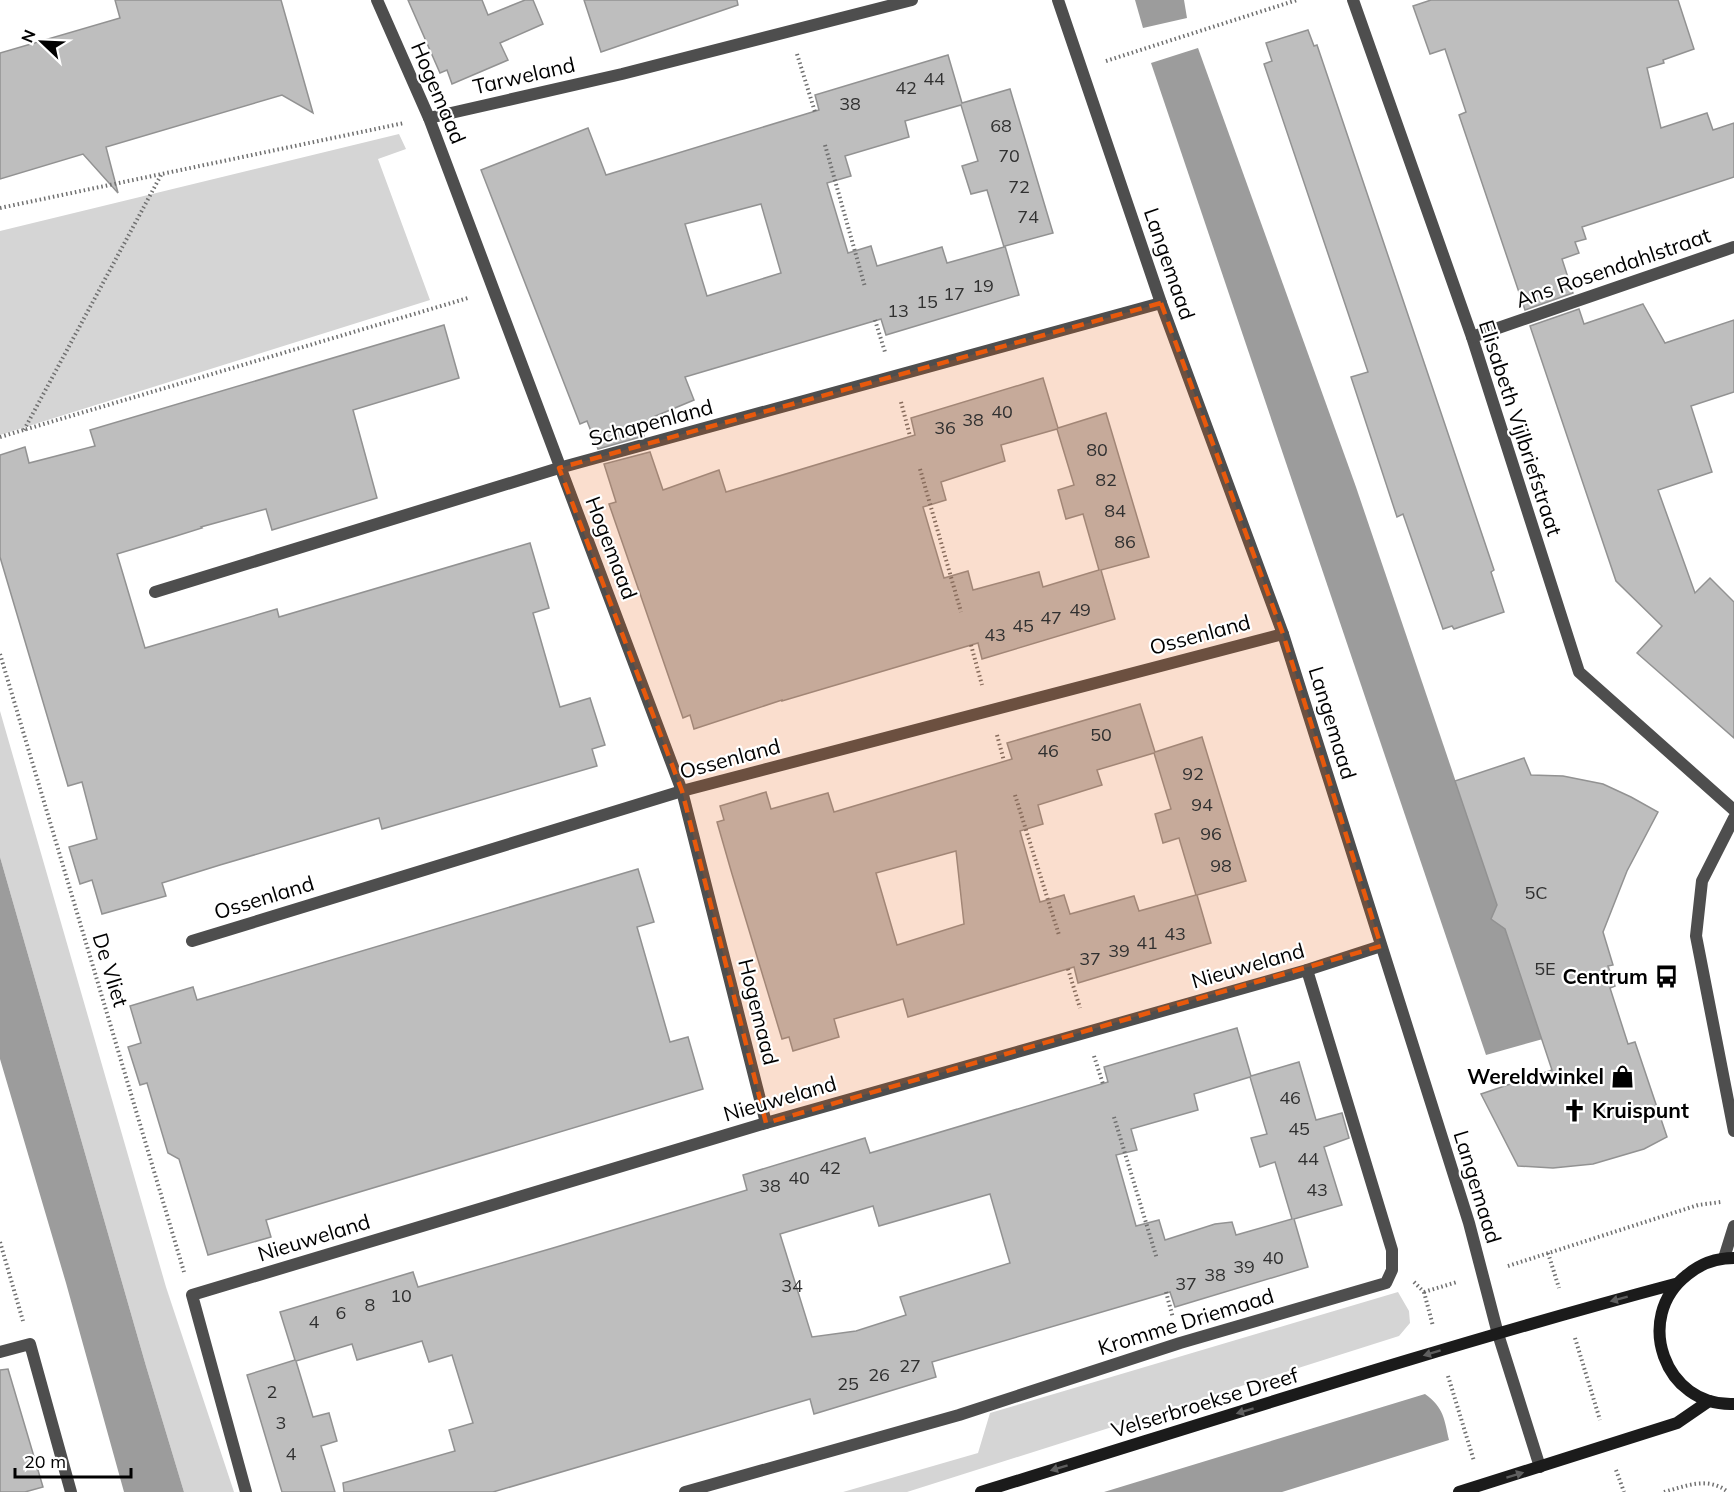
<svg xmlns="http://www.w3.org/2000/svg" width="1734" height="1492" font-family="Mulish,sans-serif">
<rect width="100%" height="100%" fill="#fff"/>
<g fill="#d5d5d5">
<path d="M399 134 406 149 378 159 430 300 0 435V231Z"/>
<path d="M0 711 166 1287 234 1492H184L146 1366 0 857Z"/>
<path d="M1398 1292 1409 1311 1410 1323 1399 1336 907 1492H843L978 1453 990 1413Z"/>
</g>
<g fill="#9c9c9c">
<path d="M1135 0H1184L1187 18 1143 28Z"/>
<path d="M1198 48 1356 487 1543 1039 1486 1055 1151 63Z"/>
<path d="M0 857 146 1366 184 1492H124L66 1283 0 1059Z"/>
<path d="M1425 1394C1444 1408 1444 1418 1449 1440L1282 1492H1104Z"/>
</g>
<g fill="#bebebe" stroke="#929292" stroke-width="1.5" fill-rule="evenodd">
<path d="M115 0H281L313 113 282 95 106 147 118 193 83 154 0 179V53L120 18Z"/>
<path d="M408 0H482L488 15 525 0H533L543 24 500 43 508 60 452 84 447 70 440 73Z"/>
<path d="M584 0H737L738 5 601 52Z"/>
<path d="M1431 0H1678L1694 49 1663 60 1664 63 1647 68 1661 128 1707 113 1713 130 1734 123V177L1582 227 1586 239 1575 242 1579 253 1562 259 1573 293 1525 310 1459 115 1466 112 1445 49 1430 54 1413 6Z"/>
<path d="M1308 30 1314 46 1317 45 1494 570 1491 572 1504 612 1454 629 1452 626 1443 629 1403 514 1397 517 1351 377 1368 372 1264 64 1272 61 1266 43Z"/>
<path d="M948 55 962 103 1010 89 1053 233 1005 246 1019 295 886 335 881 319 685 377 694 400 651 418 652 420 640 425 644 436 598 449 587 421 580 424 481 170 588 128 606 175 819 110 815 95ZM961 105 978 161 962 166 971 194 987 190 1004 247 947 263 942 247 877 266 871 246 848 253 827 183 851 176 845 156 909 137 905 121ZM761 204 781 273 707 296 685 224Z"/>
<path d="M1643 304 1665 343 1734 320V392L1691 406 1712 472 1658 490 1695 593 1710 578 1734 602V738L1637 653 1662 626 1616 581 1530 326 1579 309 1584 324Z"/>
<path d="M444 325 459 378 353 410 377 498 272 530 266 509 201 527 202 528 173 537 117 554 145 648 277 609 279 617 530 543 549 608 533 613 560 707 590 698 605 745 592 749 597 766 382 829 379 818 220 865 162 883 166 896 102 914 92 880 80 884 69 847 97 839 82 782 68 786 0 557V455L25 447 29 463 95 446 90 430Z"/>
<path d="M1043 378 1058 428 1106 413 1149 557 1101 570 1115 619 982 659 978 643 782 701V700L694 729 690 715 683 718 609 504 616 502 604 464 650 452 663 490 719 470 726 492 915 435 911 418ZM1057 429 1074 485 1058 490 1066 519 1083 514 1099 570 1043 587 1039 572 973 590 968 571 944 578 923 507 946 500 941 482 1005 461 1001 445Z"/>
<path d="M1140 704 1155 752 1202 737 1246 881 1197 895 1211 943 1078 983 1074 967 908 1017 903 999 834 1019 839 1037 793 1051 789 1037 782 1039 732 874 717 822 724 820 720 806 766 792 771 809 828 793 834 812 1012 759 1007 743ZM1154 753 1171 809 1155 814 1163 843 1179 838 1196 895 1139 911 1134 896 1070 914 1064 895 1040 902 1020 831 1043 824 1038 805 1102 785 1097 770ZM956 851 964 924 897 945 876 873Z"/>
<path d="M1524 758 1531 775 1563 776 1603 784 1631 797 1658 812 1627 871 1603 932 1613 965 1608 966 1615 986 1610 988 1628 1044 1635 1042 1667 1137 1644 1149 1593 1164 1553 1168 1518 1166 1481 1094 1552 1070 1505 929 1491 919 1497 905 1455 781Z"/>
<path d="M638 869 654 922 637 927 670 1042 688 1037 703 1089 266 1220 271 1237 208 1255 179 1159 168 1153 147 1083 140 1085 128 1047 141 1043 130 1006 193 987 197 1000Z"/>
<path d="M1237 1028 1251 1076 1299 1062 1316 1120 1342 1113 1349 1138 1324 1147 1342 1205 1294 1219 1308 1267 1175 1307 1170 1292 932 1362 936 1377 814 1414 810 1399 493 1492H344L343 1483 455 1451 449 1430 473 1423 452 1355 429 1362 422 1341 357 1360 352 1344 296 1361 313 1417 329 1413 337 1441 321 1446 335 1492H282L247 1375 295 1360 280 1312 413 1272 418 1287 553 1248 747 1190 743 1175 865 1138 870 1153 1108 1082 1104 1067ZM1250 1077 1267 1134 1251 1138 1260 1167 1275 1162 1292 1219 1236 1235 1232 1222 1215 1224 1165 1240 1159 1220 1136 1226 1116 1155 1137 1150 1131 1129 1198 1110 1194 1094ZM990 1194 1010 1263 900 1297 906 1315 856 1331 812 1337 780 1234 873 1206 879 1226Z"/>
<path d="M8 1369 43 1487 25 1492H0V1370Z"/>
</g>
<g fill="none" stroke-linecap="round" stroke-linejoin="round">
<g stroke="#707070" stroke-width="4" stroke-dasharray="1.5 3" stroke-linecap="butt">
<path d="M797 54 815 112"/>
<path d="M1106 61 1297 0"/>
<path d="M825 145 865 287"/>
<path d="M0 208 404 123"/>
<path d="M875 320 885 352"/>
<path d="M901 402 910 436"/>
<path d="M24 430 161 175"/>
<path d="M0 437 468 298"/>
<path d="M920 469 961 612"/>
<path d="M971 645 982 685"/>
<path d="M0 654 184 1272"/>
<path d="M997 735 1004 761"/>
<path d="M1015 795 1059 935"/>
<path d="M1068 969 1080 1008"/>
<path d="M1094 1056 1103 1084"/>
<path d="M1114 1117 1157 1259"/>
<path d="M0 1242 23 1321"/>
<path d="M1548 1253 1559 1288"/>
<path d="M1508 1266 1698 1205 1721 1202"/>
<path d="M1414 1282 1424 1292"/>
<path d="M1166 1292 1173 1318"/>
<path d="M1424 1292 1457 1282"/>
<path d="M1424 1292 1433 1326"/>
<path d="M1575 1338 1600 1420"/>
<path d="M1448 1376 1474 1461"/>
<path d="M1616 1470 1624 1492"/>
<path d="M1664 1492C1686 1486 1708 1476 1728 1492"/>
</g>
<g stroke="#4e4e4e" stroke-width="12">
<path d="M377 0 429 118 682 791 766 1123"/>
<path d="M1058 0 1161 303 1283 634 1469 1223 1498 1334 1540 1467"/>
<path d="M1353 0 1472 337 1579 672 1734 810"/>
<path d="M429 118 622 74 912 0"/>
<path d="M1472 337 1734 247"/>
<path d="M155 592 559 468 1161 303"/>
<path d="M1734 818 1702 881 1696 936 1734 1131"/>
<path d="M192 941 682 791 1283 634"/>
<path d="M1724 1258 1734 1226"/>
<path d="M0 1352 30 1344 71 1492"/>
<path d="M246 1492 192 1295 766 1123 1307 970 1381 946"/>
<path d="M685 1492 959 1415 1180 1343 1386 1283 1392 1270V1250L1307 970"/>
</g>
<g stroke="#1b1b1b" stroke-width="12">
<path d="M1734 1258C1717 1258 1700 1264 1687 1275 1633 1317 1664 1407 1734 1404"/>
<path d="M981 1492C1212 1421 1442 1346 1675 1284"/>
<path d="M1459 1492 1677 1423 1709 1401"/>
</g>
</g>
<defs><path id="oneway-solid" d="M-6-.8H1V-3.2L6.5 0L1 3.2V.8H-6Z" transform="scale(1.5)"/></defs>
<g fill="#5f5f5f">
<use href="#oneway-solid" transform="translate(1619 1299) rotate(165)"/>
<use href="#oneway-solid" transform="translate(1432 1353) rotate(163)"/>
<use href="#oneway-solid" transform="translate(1245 1411) rotate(163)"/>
<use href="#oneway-solid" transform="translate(1059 1468) rotate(163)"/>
<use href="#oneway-solid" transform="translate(1515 1475) rotate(-17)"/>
</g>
<path fill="#e8590c" fill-opacity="0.2" stroke="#e8590c" stroke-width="4.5" stroke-dasharray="12 8" stroke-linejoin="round" d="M1161 303 1283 634 1381 946 766 1123 682 791 559 468Z"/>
<defs>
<symbol id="bus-bare" viewBox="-9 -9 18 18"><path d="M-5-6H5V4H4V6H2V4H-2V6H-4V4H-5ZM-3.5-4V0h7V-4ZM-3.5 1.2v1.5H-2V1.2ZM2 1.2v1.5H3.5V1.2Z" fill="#000" stroke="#fff" stroke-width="2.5" paint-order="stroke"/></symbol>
<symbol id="shop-bare" viewBox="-9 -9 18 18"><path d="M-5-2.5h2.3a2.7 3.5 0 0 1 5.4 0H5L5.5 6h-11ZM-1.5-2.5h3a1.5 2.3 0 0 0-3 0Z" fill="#000" stroke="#fff" stroke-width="2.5" paint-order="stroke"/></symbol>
<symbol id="church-bare" viewBox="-9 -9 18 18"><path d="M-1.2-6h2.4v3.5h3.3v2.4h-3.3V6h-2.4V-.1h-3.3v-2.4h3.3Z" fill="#000" stroke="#fff" stroke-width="2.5" paint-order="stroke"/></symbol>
</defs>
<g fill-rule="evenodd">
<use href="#bus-bare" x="1650" y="960" width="33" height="33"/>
<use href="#shop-bare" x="1606" y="1060" width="33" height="33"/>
<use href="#church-bare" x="1558" y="1094" width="33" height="33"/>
</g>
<g text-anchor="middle" stroke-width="4.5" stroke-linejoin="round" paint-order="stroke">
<g font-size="18" fill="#303030">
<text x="934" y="85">44</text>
<text x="906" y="94">42</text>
<text x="850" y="110">38</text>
<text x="1001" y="132">68</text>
<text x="1009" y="162">70</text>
<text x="1019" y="193">72</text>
<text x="1028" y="223">74</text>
<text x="983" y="292">19</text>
<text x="954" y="300">17</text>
<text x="927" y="308">15</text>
<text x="898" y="317">13</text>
<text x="1002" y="418">40</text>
<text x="973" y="426">38</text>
<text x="945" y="434">36</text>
<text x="1097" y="456">80</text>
<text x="1106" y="486">82</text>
<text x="1115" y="517">84</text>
<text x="1125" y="548">86</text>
<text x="1080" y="616">49</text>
<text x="1051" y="624">47</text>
<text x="1023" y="632">45</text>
<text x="995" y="641">43</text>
<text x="1101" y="741">50</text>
<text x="1048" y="757">46</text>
<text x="1193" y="780">92</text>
<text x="1202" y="811">94</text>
<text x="1211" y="840">96</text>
<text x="1221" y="872">98</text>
<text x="1536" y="899">5C</text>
<text x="1175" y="940">43</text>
<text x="1147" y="949">41</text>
<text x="1119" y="957">39</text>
<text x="1090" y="965">37</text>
<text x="1545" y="975">5E</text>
<text x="1290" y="1104">46</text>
<text x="1299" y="1135">45</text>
<text x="1308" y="1165">44</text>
<text x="830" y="1174">42</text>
<text x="799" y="1184">40</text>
<text x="770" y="1192">38</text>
<text x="1317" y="1196">43</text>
<text x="1273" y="1264">40</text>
<text x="1244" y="1273">39</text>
<text x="1215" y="1281">38</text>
<text x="1186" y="1290">37</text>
<text x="792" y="1292">34</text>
<text x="401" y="1302">10</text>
<text x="370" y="1311">8</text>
<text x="341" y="1319">6</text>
<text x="314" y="1328">4</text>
<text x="910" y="1372">27</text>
<text x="879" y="1381">26</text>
<text x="848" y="1390">25</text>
<text x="272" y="1398">2</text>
<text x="281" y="1429">3</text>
<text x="291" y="1460">4</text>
</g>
<g font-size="21" fill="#000" stroke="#fff">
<text transform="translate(524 76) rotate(-13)" y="7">Tarweland</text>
<text transform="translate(438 93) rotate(67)" y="7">Hogemaad</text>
<text transform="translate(1169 264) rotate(71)" y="7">Langemaad</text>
<text transform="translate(1613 268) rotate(-19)" y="7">Ans Rosendahlstraat</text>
<text transform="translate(651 423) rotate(-15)" y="7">Schapenland</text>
<text transform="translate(1520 428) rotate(72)" y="7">Elisabeth Vijlbriefstraat</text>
<text transform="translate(611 548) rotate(69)" y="7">Hogemaad</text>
<text transform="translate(1200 635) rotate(-15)" y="7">Ossenland</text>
<text transform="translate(1332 723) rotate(73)" y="7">Langemaad</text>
<text transform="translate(730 759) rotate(-15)" y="7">Ossenland</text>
<text transform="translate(264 898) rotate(-17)" y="7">Ossenland</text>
<text transform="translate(1248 966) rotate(-16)" y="7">Nieuweland</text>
<text transform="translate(110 970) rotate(73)" y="7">De Vliet</text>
<text transform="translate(758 1012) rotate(76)" y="7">Hogemaad</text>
<text transform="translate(780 1099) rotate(-16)" y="7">Nieuweland</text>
<text transform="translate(1477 1187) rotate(73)" y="7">Langemaad</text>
<text transform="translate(314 1238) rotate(-17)" y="7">Nieuweland</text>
<text transform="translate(1186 1322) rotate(-17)" y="7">Kromme Driemaad</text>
<text transform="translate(1205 1403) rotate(-17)" y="7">Velserbroekse Dreef</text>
</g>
<g font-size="21" font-weight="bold" fill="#000" stroke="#fff" text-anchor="end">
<text x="1648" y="984">Centrum</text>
<text x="1604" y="1084">Wereldwinkel</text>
<text x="1592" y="1118" text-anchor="start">Kruispunt</text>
</g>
</g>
<g transform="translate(42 42) rotate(293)" stroke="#ffffff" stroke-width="4.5" paint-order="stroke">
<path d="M0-4.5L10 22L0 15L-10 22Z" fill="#000000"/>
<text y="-9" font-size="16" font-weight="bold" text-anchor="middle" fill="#000000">N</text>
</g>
<path d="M15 1468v9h116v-9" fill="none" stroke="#000000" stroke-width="3"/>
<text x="24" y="1468" font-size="18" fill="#000000" stroke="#ffffff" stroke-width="4.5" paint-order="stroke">20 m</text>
</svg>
